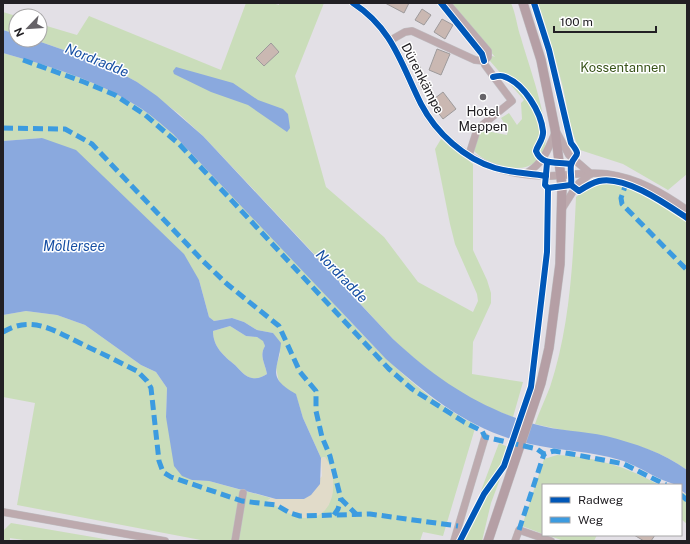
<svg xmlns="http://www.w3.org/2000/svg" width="690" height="544" font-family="'Public Sans',sans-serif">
<rect width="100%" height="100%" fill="#e3e0e6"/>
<g fill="#caddba">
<path d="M246 3H272L279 5V3H324L295 76 326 187 384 237 418 282 473 312 478 301 477 294 455 244 450 224 435 149 441 139 473 164V250L487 280 491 293V303L473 342 472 374 523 382 513 417C466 401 429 373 393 339L288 226 203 136 179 114 137 82 104 64 35 40H40V24L77 35 89 16 221 70Z"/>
<path d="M450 3H511C516 14 517 27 521 38 528 64 552 126 544 150 540 162 528 169 516 168 503 168 483 161 474 151L476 141 481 130 507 135 508 129 501 118 509 113 517 125 522 119 521 103 524 100 490 61V55L495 57Z"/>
<path d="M538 3H687V174L668 190 623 164 580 150C570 132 568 109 563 88 556 60 548 31 538 3Z"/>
<path d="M3 12 16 16V34L3 30Z"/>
<path d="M3 53C49 66 96 80 137 106 149 113 161 124 173 134 220 184 268 233 315 283 364 335 411 393 476 425L443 536 423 532 420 541H206L17 505 35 403 3 397V315L26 311 57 315 85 325 141 365 156 372 167 388 166 417 192 480 209 481 271 498 267 501 287 511 328 506C335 488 331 475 325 457L321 458 303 418 296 395 281 386 278 378 276 367 280 354 273 333 257 330 244 322 232 318 214 321 209 317 199 280 42 138 3 141Z"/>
<path d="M601 183C634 186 661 202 687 222V470C642 437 586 437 535 424 539 412 545 400 550 387 570 327 573 261 576 197L594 184Z"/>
<path d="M230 326 246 336 257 337 263 340 265 346C259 356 265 363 267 374 262 377 258 379 252 378 245 377 240 370 235 365 224 356 213 347 213 331Z"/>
<path d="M499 443 508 447 509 455 491 503 482 541H462Z"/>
<path d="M557 455C594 456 627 467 659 485H543V534L522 526 544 459Z"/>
<path d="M684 493 687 495V524L681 519V494Z"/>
<path d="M11 523 116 541H30L10 538V541H3V531Z"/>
<path d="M547 535H597L594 541H564Z"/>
</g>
<path fill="#e1dbc9" d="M325 457C339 476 337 518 306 518 293 519 279 506 267 501L271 498 304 499 322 476 321 458Z"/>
<g fill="#8aa9de" fill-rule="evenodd">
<path d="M3 30 16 34V40H35L104 64 137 82 157 96 203 136 393 339C436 379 478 407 534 424 558 431 583 431 606 436 634 443 664 453 687 470V495L681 490V485C665 485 638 465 620 460 591 451 560 451 530 444 471 431 431 398 386 359L173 134C161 124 149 113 137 106 96 80 49 66 3 53Z"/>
<path d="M176 67 233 83 258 100 283 109 288 114 290 128 287 132 248 105 211 92 174 74 173 71Z"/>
<path d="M42 138 76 150 184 254 199 280 209 317 214 321 232 318 244 322 257 330 273 333 281 343C278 371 266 377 296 394L303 418 321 458 320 484 311 495 304 499H276L209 481 192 480 182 476 174 466 166 417 167 388 156 372 141 365 85 325 57 315 26 311 3 315V141ZM230 326 246 336 257 337 263 341 265 346C259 356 265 363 267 374 262 377 258 379 252 378 245 377 240 370 235 365 224 356 213 347 213 331Z"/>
</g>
<g fill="#cab8b2" stroke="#9d9a9b">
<path d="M385 3H409L404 13Z"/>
<path d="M422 9 431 15 424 25 415 20Z"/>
<path d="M442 19 453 25 445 39 434 32Z"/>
<path d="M271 43 279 52 264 66 256 58Z"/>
<path d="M437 49 450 54 441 75 429 70Z"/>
<path d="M419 64 428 87 422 90 415 71Z"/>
<path d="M443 92 456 109 443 119 430 102Z"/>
<path d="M634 535H655L651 541H644Z"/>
</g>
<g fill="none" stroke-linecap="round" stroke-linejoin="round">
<defs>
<g id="minor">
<path d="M353 3C393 29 401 64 421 104 433 128 455 149 479 161 499 172 524 175 547 176 567 176 587 171 607 174 637 178 663 193 687 210"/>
<path d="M447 3 488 51V57L484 61"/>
<path d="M391 40 405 32 412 31 475 60 484 61"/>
<path d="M556 131 569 155 591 174"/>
<path d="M469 155 476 133 481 126 512 101 485 65 484 61"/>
<path d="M527 173C543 163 548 150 555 133"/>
<path d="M562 209 577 185 590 174"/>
<path d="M3 512 165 541"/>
<path d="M235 541 243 493"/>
<path d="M454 541 485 437"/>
<path d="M515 541 519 530 551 541"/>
</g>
<path id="major" d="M488 541 541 383 549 348 560 264 562 186 555 129 541 60 523 3"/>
</defs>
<use href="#minor" stroke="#c0bec2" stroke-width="8"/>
<use href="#major" stroke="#c0bec2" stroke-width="10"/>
<use href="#minor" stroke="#bdaaae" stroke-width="7"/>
<use href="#major" stroke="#b59fa5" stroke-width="9"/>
<g stroke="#3c9be0" stroke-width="5" stroke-dasharray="10 5" stroke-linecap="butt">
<path d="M23 60 84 82 115 95 144 114 179 144 389 369 412 389 464 422 482 431 485 437 537 449 544 454 554 451 572 454 624 464 666 485"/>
<path d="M3 128 65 129 92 144 203 261 227 284 279 326 300 372 316 391V411L322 437 330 456 341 499 357 515"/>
<path d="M627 181 621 198 622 204 687 270"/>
<path d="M3 332C33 314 56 332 84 345 101 353 119 362 137 371L147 381 151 388 159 461 163 472 171 477 242 501 276 505 290 513 300 516 370 514 458 526"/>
<path d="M681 495 687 500"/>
<path d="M334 515 338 509 341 499"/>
<path d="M519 530 544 454"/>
</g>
<defs>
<g id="cycleway">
<path d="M353 3C393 29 401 64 421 104 436 133 465 159 495 168 512 173 529 173 546 176"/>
<path d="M441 3 482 54 484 61"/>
<path d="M534 3 549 50 571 143C583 158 574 153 571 165 570 171 572 178 571 185"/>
<path d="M493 77C497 76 502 75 505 77 524 84 541 112 543 131 544 139 538 144 536 151 542 167 559 161 571 164"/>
<path d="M548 188 571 185 579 191C585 187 591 183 599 181 625 175 666 204 687 218"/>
<path d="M460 541 484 494 504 466 531 387 547 252 548 188 545 185 547 163"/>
</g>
</defs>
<use href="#cycleway" stroke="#fff" stroke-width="8"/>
<use href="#cycleway" stroke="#0057b8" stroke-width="6"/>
</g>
<circle fill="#666368" stroke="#fff" stroke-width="1.5" cx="483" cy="97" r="4"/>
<g text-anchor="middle" stroke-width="3" stroke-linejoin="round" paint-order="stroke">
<g font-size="13" fill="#39541a" stroke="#fff">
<text x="623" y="72">Kossentannen</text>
</g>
<g font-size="13" fill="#222024" stroke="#fff">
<text transform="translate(423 78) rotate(63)" y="5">Dürenkämpe</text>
</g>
<g font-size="13" fill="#222024" stroke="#fff">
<text x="483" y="116">Hotel<tspan x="483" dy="15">Meppen</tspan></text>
</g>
<g font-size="14" font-style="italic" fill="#154ea3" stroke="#fff">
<text transform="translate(97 60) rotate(22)" y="5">Nordradde</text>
<text x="74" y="251">Möllersee</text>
<text transform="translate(342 276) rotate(46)" y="5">Nordradde</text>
</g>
</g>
<rect width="690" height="544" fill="none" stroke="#222024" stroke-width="8"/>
<rect x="542" y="484" width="140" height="52" fill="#ffffff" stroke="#a7a6a7"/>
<rect x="550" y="497" width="20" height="6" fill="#0057b8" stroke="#a7a6a7"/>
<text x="578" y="504" font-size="12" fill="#222024">Radweg</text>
<rect x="550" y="517" width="20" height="6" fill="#3c9be0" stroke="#a7a6a7"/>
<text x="578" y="524" font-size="12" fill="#222024">Weg</text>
<g transform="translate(28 28) rotate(245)"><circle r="19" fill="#ffffff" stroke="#a7a6a7"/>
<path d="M0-3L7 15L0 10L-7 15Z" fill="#666368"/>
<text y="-6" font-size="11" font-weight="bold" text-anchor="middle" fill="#222024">N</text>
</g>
<path d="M554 26v6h102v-6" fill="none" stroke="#222024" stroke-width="2"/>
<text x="560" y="26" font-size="12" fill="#222024" stroke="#ffffff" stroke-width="3" paint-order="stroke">100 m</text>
</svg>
